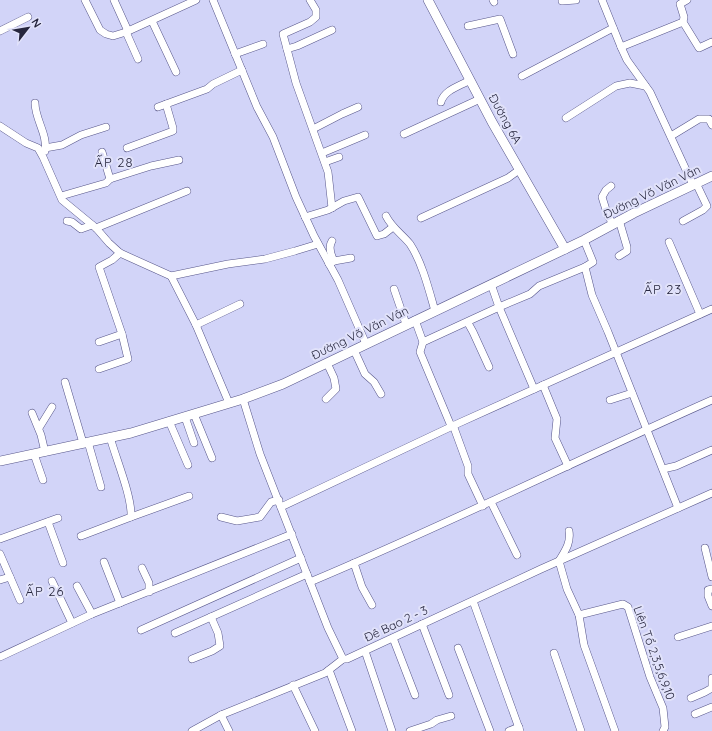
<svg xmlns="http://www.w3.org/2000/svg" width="712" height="731" font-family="Quicksand,sans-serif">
<rect width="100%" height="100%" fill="#d2d4f8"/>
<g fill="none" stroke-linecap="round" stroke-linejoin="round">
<defs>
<g id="minor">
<path d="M85 0 100 30 106 34 113 36 126 32 196 0"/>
<path d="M114 0 128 31"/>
<path d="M213 0 257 107 273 137 296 197 314 236 338 280 366 344"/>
<path d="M310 0 316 10V17L310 22 283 34 296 83 328 172 332 208"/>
<path d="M493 0 494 2"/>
<path d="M602 0 621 47 627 60 650 92 693 185"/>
<path d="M687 0 680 4 684 17 683 22 699 48 712 42"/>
<path d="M562 1 576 0"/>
<path d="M152 21 176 72"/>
<path d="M468 26 500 19 513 54"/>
<path d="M0 31 28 17"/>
<path d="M126 32 138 59"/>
<path d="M621 47 683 22"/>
<path d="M287 49 297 46 332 30"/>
<path d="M235 54 263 44"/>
<path d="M522 76 613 28"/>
<path d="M441 102C444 90 460 86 470 80"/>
<path d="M35 103C35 119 48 135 45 151"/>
<path d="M158 107 207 89 213 84 242 70"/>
<path d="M566 118 616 86 630 83 645 86"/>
<path d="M0 126 26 143 38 148 43 157 62 200 96 228 109 243 120 253 171 276 196 325 229 403"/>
<path d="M313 129 342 114 358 107"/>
<path d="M404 134 480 99"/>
<path d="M671 136 699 119H709L712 125"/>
<path d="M45 148 62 145 81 135 106 127"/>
<path d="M127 148 173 131V128L166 104"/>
<path d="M102 152 110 179"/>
<path d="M322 153 365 135"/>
<path d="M325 162 339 157"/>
<path d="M611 186 606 190 602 197 608 216 613 224"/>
<path d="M61 196 106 183 110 179 151 166 179 160"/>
<path d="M386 216C392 228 402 234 410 244 422 262 429 290 435 311"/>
<path d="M305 217 328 210 344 201 358 197 377 236 384 234 393 227"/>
<path d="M421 218 508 178 519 170"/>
<path d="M67 221 72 222 81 229 92 225"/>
<path d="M683 221 703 210 707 206 696 183"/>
<path d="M96 228 187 191"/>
<path d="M584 240 593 262 585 267 592 295 608 332 678 508"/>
<path d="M332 241C328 247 331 255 334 261"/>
<path d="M669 242 700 314"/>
<path d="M619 256 627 251V247L619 220"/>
<path d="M329 264 334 261 351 258"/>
<path d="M171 276 228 264 265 259 295 251 318 244"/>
<path d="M491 284 499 307 530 294 539 286 585 267"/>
<path d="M394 289 406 324"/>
<path d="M415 320 423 342 420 352 451 426"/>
<path d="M468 323 473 332 489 367"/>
<path d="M196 325 240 304"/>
<path d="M99 342 122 334"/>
<path d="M423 342 499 307 534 389"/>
<path d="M354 350 365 374 374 382 381 394"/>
<path d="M99 369 128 359 122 334 99 267 112 260 120 253"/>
<path d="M65 382 83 443"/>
<path d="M543 385 557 419 555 438 568 466"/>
<path d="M243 399 260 454 328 628 343 659H347L541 569 712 493"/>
<path d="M326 399 336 389 334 378 327 363"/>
<path d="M610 400 632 393"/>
<path d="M32 413 41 435 45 452"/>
<path d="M194 414 212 458"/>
<path d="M185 417 194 443"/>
<path d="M169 421 188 465"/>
<path d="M453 425 468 466V474L483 506"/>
<path d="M39 428 52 407"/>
<path d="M88 442 101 487"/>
<path d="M34 454 43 480"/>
<path d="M663 469 676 466 712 450"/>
<path d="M491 502 517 555"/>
<path d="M281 507 459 423 712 309"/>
<path d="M131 517 189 496"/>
<path d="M221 517 237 521 260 517 271 502 279 500"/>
<path d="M48 522 63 563"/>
<path d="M569 531C571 543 565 551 559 561L567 589 579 615 584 645 615 731"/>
<path d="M81 536 131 517C132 496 116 459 110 437"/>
<path d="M0 539 58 518"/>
<path d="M705 548 712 577"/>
<path d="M0 554 10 577 0 580"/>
<path d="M104 562 120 603"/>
<path d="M354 563 362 587 372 605"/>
<path d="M142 568 149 583V592"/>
<path d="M10 577 20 600"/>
<path d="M52 581 72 623"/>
<path d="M310 582C446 525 577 460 712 400"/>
<path d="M77 586 92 614"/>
<path d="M712 589 708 590V596L712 606"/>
<path d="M473 601 520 731"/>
<path d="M579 615 623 604 628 607 650 677 663 708 665 727 663 731"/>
<path d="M422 624 449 695"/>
<path d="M141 630 301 558"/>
<path d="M175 633 307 574"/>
<path d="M678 637 712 626"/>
<path d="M393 638 415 695"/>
<path d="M458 648 490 731"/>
<path d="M365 651 392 731"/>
<path d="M554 653 581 731"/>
<path d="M0 657 92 614 292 534"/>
<path d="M192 659 212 651 220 646 218 633 211 617"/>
<path d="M329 670 352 731"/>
<path d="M293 685 315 731"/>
<path d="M691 698 705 692 712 688V678"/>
<path d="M695 714 712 707"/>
<path d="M221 715 229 731"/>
<path d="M192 731 221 715 325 673 343 659"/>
<path d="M410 731 431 724 437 720 451 716"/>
<path d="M509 731 519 727"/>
</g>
<g id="tertiary">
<path d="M428 0 492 122 565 249"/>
<path d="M0 461 131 433 243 399 283 384 584 240 634 213 712 176"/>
</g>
</defs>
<use href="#minor" stroke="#57568a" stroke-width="8"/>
<use href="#tertiary" stroke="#57568a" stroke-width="10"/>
<use href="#minor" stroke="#fff" stroke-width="7"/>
<use href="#tertiary" stroke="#fff" stroke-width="9"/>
</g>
<g text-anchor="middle" stroke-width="4" stroke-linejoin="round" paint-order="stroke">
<g font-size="12" fill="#26263d" stroke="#e1e2fa">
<text transform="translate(505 119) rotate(61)" y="4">Đường 6A</text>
<text transform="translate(652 192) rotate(-26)" y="4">Đường Võ Văn Vân</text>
<text transform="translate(360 333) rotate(-26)" y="4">Đường Võ Văn Vân</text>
<text transform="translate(396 624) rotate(-25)" y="4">Đê Bao 2 - 3</text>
<text transform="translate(654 653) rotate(70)" y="4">Liên Tổ 2,3,5,6,9,10</text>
</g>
<g font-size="13" letter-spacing="1" fill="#26263d" stroke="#e1e2fa">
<text x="114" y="167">ẤP 28</text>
<text x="663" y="294">ẤP 23</text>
<text x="45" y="596">ẤP 26</text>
</g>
</g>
<g transform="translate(28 28) rotate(59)" stroke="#e1e2fa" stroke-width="3" paint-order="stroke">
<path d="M0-3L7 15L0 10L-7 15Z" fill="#26263d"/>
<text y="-6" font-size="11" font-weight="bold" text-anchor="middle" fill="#26263d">N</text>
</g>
</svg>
